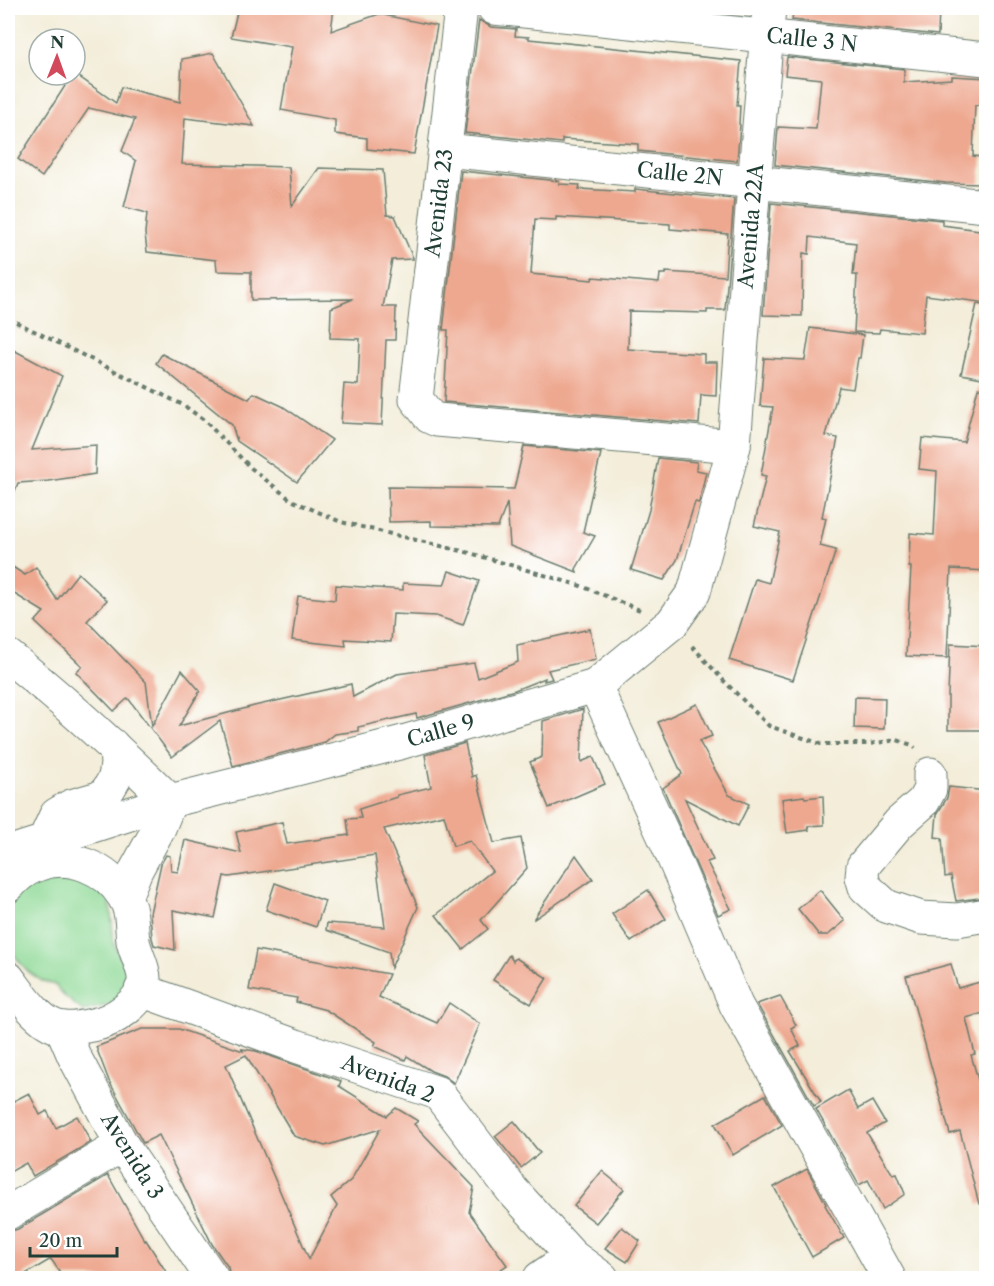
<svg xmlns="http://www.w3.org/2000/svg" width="994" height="1286" font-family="'Libre Caslon Text',serif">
<rect width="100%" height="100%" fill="#fff"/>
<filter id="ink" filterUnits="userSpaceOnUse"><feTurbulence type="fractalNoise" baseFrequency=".0167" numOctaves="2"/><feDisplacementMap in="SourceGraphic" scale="12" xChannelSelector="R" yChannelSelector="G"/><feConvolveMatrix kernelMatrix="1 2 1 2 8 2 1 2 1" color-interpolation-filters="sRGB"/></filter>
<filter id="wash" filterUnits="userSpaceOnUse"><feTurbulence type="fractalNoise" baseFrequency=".008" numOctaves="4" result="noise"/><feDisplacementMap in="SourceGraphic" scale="24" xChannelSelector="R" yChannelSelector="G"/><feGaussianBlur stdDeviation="1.35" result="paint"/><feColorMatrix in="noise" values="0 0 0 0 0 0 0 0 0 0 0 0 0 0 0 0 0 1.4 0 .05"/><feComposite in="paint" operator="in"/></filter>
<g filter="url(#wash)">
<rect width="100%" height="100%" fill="#f3edd9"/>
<path fill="#8dd894" stroke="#568a64" stroke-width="1.5" d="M69 871 109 894 114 944 130 977 129 1000 83 1011 63 995 55 985 42 981 26 970 11 951 8 935V916L11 901 18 889Z"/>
<g id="blocks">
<g fill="#eea890" fill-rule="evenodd">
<path d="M238 8H334L331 31 379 14 437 26 414 154 367 149V138L335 134V120L281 110 292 47 231 37Z"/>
<path d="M794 8H939L938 35 792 20Z"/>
<path d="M479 20 491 27 516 29 515 36 529 37V39L741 61 737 105H740L739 124 740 125 737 161 638 151V144L562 139V143L465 133Z"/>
<path d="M213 53 254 126 185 118 182 164 289 167 292 206 319 168 383 170 387 215 395 216 413 258V259L392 260 383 307H396L395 340H386L382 425 341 423 344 384 358 385 360 339 330 338 331 308 353 299 251 300V272L217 271 216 260 147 252 145 233 147 213 124 207 136 161 122 151 135 119 89 108 42 177 18 159 72 75H75V74L116 103 121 87 180 102 182 59Z"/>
<path d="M787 57 904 69V82L952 79V76L987 78 985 106 975 105 973 156 982 157 980 184 946 183 775 165 778 127 816 129 821 79 785 75Z"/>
<path d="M461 171 559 181V184L580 185 579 189 635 192V189L734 199 725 310H707V313L629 311 628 349 704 354V362H717L716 396 701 395 699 424 444 402 448 330H443ZM556 217 670 224V229L728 234 725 276 666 272V274H660L659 283 593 277 592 280 531 274 535 219 556 220Z"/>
<path d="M771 203 942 220V225L987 231V303L926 295 922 333 880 329 879 333 854 332 857 275H853L856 243 810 237 809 254 803 253 802 316 763 315Z"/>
<path d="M977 304 987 306V379L961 374Z"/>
<path d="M810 328 863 335 860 358H858L853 389 839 387 826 436 838 438 822 517 826 518 820 546 836 550 793 680 729 660 755 579 769 583 780 532 754 526 766 476 761 475 773 407 760 406 764 358 805 360Z"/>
<path d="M8 347 62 376 32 450 96 445 95 474 48 481 18 483 14 493 13 484H8V455H11L8 412Z"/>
<path d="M162 354 249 399 254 393 282 406 332 440 297 482 237 441 232 425 156 363Z"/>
<path d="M978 388 987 389V571L951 569 947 658 906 656 911 567H909L910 533 934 535 937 471 919 469 922 438 964 442Z"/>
<path d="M524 446 601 453 583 532 595 536 576 569 577 572 510 546 507 503 498 527 431 526V521L389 522 388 487 514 489Z"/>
<path d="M658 458 697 462 696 470 706 472 699 503 695 502 677 560 664 580 631 570 649 510Z"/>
<path d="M8 564 25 575 36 567 57 600 78 573 107 600 87 621 146 682 152 726 182 670 200 691 179 726 254 706 351 684 353 697 397 674 474 663 478 678 518 662 517 645 590 629 596 659 548 670 552 679 544 681 545 678 515 690 417 718 416 714 358 727V731L335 734 325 742 233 766 220 721 172 757 128 698 114 711 76 672 82 666 35 622 44 612 8 590Z"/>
<path d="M449 571 479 581 463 625 436 616 393 614 391 642 345 639 346 646 292 640 298 596 335 600 336 585 403 590V583L444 585Z"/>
<path d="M950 644 987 646V730H948V695Z"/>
<path d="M855 697 885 698 884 729 854 728Z"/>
<path d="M697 704 712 736 699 741 729 795 749 804 738 826 685 799 713 860 707 862 731 909 718 915 663 788 682 774 658 722Z"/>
<path d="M583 709 581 762 593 757 605 784 549 808 530 762 542 757 543 721Z"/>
<path d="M465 743 472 777 476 775 494 843 521 838 527 868 481 920 488 929 463 949 436 915 492 871 470 841 453 846 444 815 384 829 418 907 391 968 389 952 326 930 327 923 385 927 375 855 229 877 224 876 215 918 173 910 175 950 154 945 152 938 150 913 161 864 166 855 170 856 171 871 178 872 185 840 241 853 236 832 282 822 287 844 349 835 347 819 361 818 359 809 397 797V795L431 787 425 755Z"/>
<path d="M949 787 987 791V897L956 901 951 876 945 877 942 838 935 837 937 814 947 798Z"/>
<path d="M804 796 805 798 823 796 824 825 808 826 809 830 787 833 782 799Z"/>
<path d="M576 855 593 879 534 919V918Z"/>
<path d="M275 883 325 901 316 927 266 910Z"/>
<path d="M648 890 666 919 631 942 612 914Z"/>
<path d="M820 890 845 921 828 935H819L798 909Z"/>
<path d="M256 950 389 974 379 997 437 1023 449 1003 480 1024 454 1083 444 1076 431 1071 407 1056 405 1060 374 1046 376 1042 326 1010 296 1002 297 998 249 990Z"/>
<path d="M509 955 513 961 516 958 547 978 531 1004 493 980Z"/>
<path d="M951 964 958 988 987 980V1012L966 1018 975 1054 971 1055 987 1111V1203L979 1204 960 1131 950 1134 906 976Z"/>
<path d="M780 996 796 1025 791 1028 800 1046 790 1051 821 1102 814 1106 757 1004Z"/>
<path d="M142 1029H179L243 1051 242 1049 256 1051 341 1081 339 1086 387 1116 396 1108 418 1121 414 1124 474 1187 469 1212 507 1265 488 1278H230L228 1267 212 1244 159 1135 143 1143 109 1081 96 1047ZM246 1055 294 1136 325 1146 380 1129 351 1180 331 1197 337 1206 309 1259 226 1065Z"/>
<path d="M848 1090 858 1109 872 1101 885 1123 867 1133 893 1175 897 1174 905 1194 883 1209 868 1180 859 1185 816 1109Z"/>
<path d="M29 1093 40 1115 47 1111 56 1128 77 1116 91 1142 33 1176 26 1163 8 1173V1104Z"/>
<path d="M765 1095 782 1125 733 1155 715 1124Z"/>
<path d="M514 1121 540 1153 521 1168 495 1136Z"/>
<path d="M807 1169 826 1204 825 1205 844 1238 812 1257 774 1187Z"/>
<path d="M602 1171 624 1189 596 1223 574 1206Z"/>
<path d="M108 1175 145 1241 146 1240 170 1278H64L51 1259 19 1278H8V1232L18 1229Z"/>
<path d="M622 1227 640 1241 627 1262 605 1248Z"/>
</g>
</g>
</g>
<g filter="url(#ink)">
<use href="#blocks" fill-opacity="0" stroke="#697b6e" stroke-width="1.5"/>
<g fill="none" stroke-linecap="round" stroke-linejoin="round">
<defs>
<g id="street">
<path d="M461 8 416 399 430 417 437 420 734 446"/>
<path d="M494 8 986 59"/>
<path d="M445 150 986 206"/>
<path d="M8 656C65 701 118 750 170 801L159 828 136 870 125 897"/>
<path d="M595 686 668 845 736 1005 889 1278"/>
<path d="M930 774V789L923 802 899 823 863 866 862 877 865 887 886 906 921 918 957 920 986 915"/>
<path d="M34 863 56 815 71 806 102 797 108 790 115 778 117 764 116 750 112 745"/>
<path d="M8 886C16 877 25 869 37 865 69 852 107 868 124 897 133 911 131 925 133 941 135 952 145 970 144 981 143 1003 111 1022 92 1025 83 1027 73 1029 64 1028 41 1027 21 995 8 978"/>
<path d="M141 990 296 1046 438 1093 512 1190 572 1256 602 1278"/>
<path d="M62 1028 74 1056 122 1145 212 1278"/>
<path d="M8 1213 122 1145"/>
<path d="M540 1278 572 1256"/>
</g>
<path id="secondary" d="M8 853 170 801 403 742 595 686 672 623 694 592 734 446 752 209 769 8"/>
</defs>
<use href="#street" stroke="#697b6e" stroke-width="35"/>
<use href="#secondary" stroke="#697b6e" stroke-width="35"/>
<g stroke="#697b6e" stroke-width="4" stroke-dasharray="4.5 4.5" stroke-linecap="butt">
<path d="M8 318 183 405 204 420 251 468 291 500 341 522 470 553 581 586 640 610"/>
<path d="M692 646 724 681 769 726 821 744H869L897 740 912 745 915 748"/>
</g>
<use href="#street" stroke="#fff" stroke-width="33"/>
<use href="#secondary" stroke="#fff" stroke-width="33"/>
</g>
</g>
<g text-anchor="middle" stroke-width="5" stroke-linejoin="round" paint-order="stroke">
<g font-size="21" fill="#1f3d34" stroke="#fff">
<text transform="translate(812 40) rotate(6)" y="7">Calle 3 N</text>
<text transform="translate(680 174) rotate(6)" y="7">Calle 2N</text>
<text transform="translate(439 203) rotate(-83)" y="7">Avenida 23</text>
<text transform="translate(751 226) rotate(-85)" y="7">Avenida 22A</text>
<text transform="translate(441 731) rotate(-16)" y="7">Calle 9</text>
<text transform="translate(388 1079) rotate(21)" y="7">Avenida 2</text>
<text transform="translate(132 1156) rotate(58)" y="7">Avenida 3</text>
</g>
</g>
<rect width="994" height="1286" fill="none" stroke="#fff" stroke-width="30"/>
<g transform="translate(57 57) rotate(1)"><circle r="28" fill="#ffffff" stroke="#a5b1ae" stroke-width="1.5"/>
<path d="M0-4.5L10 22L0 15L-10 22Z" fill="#d1495b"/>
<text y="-9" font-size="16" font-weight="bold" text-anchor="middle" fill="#1f3d34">N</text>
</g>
<path d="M30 1247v9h87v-9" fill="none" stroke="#1f3d34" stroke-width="3"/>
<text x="39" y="1247" font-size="18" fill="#1f3d34" stroke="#ffffff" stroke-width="4.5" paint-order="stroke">20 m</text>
</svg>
